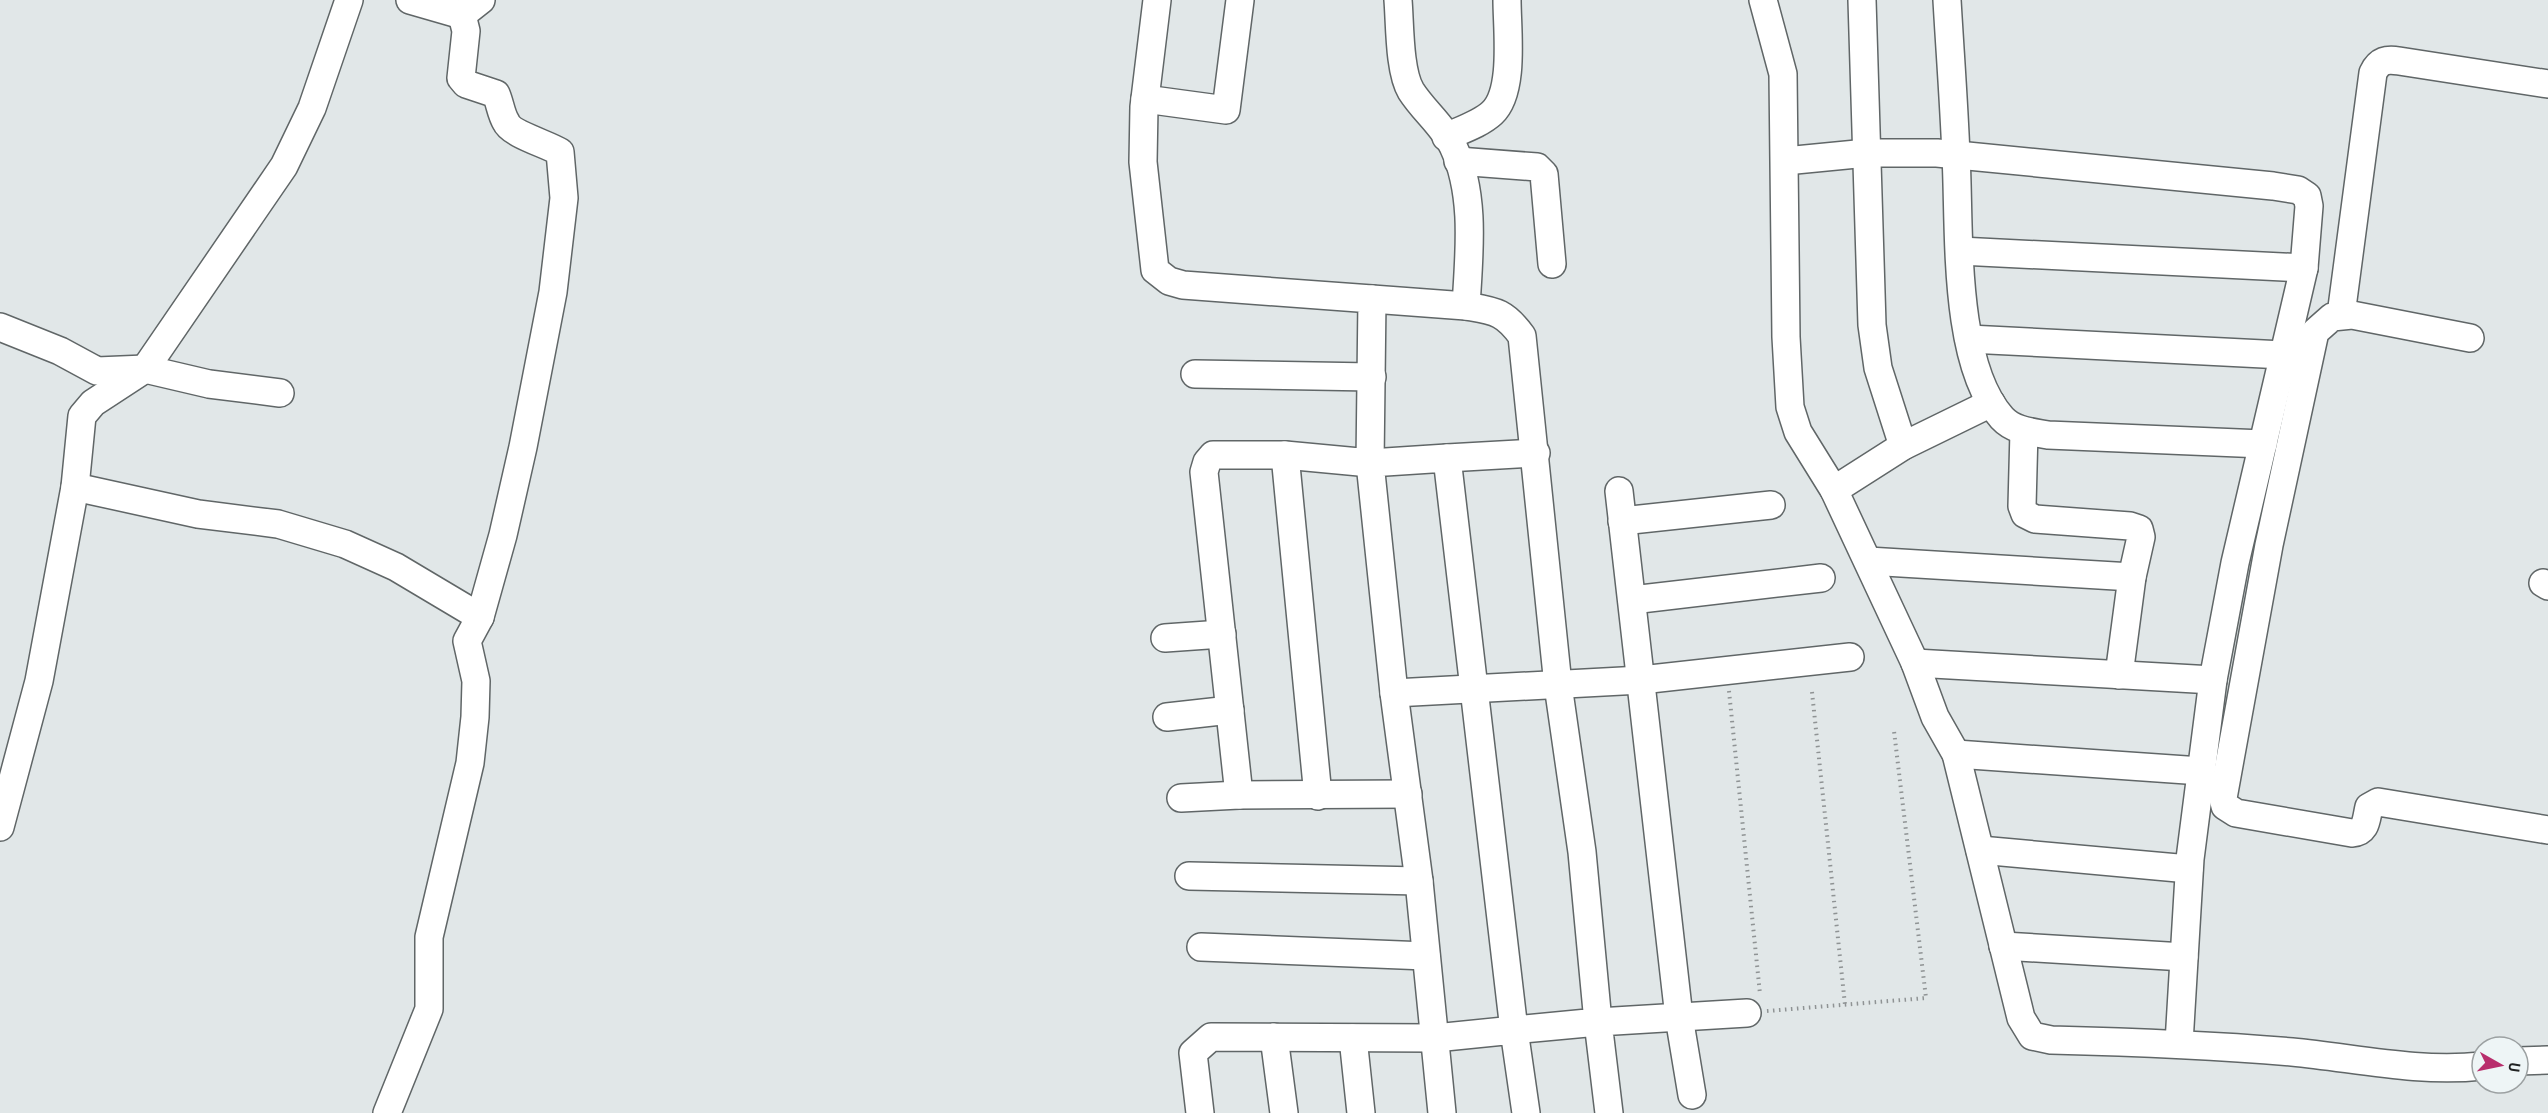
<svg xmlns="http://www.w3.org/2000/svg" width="2548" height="1113" font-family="'Archivo Narrow',sans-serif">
<rect width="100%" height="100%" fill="#e1e7e8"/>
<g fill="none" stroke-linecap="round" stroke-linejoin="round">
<defs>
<g id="minor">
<path d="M410 0 462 15"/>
<path d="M1157 0 1144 107 1143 162 1155 270 1169 281 1183 285 1372 299 1370 463 1285 455H1213L1207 462 1204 472 1239 795"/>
<path d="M1398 0C1400 24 1399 71 1411 91 1423 110 1443 126 1453 146 1476 195 1469 254 1466 306 1494 311 1504 311 1522 336L1558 685 1582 852 1598 1022 1514 1030 1447 458 1370 463 1394 693 1419 881 1442 1113"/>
<path d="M1763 0 1783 74 1786 337 1790 407 1798 432 1834 490 1915 663 1935 717 1956 754 2021 1018 2032 1036 2051 1040C2132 1042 2212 1045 2292 1052 2355 1058 2418 1073 2482 1066"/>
<path d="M1862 0 1872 325 1878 368 1903 446"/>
<path d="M1947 0C1950 52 1954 104 1956 156 1960 228 1952 362 2002 418 2014 431 2032 432 2048 435L2263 444"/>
<path d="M462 15 481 0"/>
<path d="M1145 99 1226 110 1240 0"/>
<path d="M1446 137C1461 130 1480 124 1492 113 1515 92 1507 30 1507 0"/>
<path d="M1458 161 1537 167 1544 174 1552 264"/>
<path d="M1785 161 1867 153H1937L2273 186 2298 190 2307 196 2309 206 2304 268 2235 563 2213 680 2190 859 2179 1043"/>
<path d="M1960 251 2304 268"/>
<path d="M1372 299 1466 306"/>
<path d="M2341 315 2373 73C2379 60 2387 59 2399 61L2548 84"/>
<path d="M0 327 60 351 97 371 145 369 209 384 280 393"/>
<path d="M2470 338 2352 315 2332 317 2315 332 2269 545 2223 798 2225 806 2236 813 2352 833C2367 832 2366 819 2369 807L2378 802 2548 830"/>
<path d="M1969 339 2283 355"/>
<path d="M1195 374 1372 377"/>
<path d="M2024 431 2022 506 2025 514 2035 519 2130 526 2139 529 2141 537 2132 577 2119 675"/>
<path d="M1285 455 1318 796"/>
<path d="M1447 458 1536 453"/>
<path d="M75 487 198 514 278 524 345 544 396 567 480 617"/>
<path d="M1834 490 1903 446 1991 403"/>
<path d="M1619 491 1679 1017 1692 1095"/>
<path d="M1622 521 1771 505"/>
<path d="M1868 561 2132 577"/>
<path d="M2543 583 2548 586"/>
<path d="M1632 600 1821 578"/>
<path d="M1165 638 1222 634"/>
<path d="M1915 663 2213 680"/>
<path d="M1394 693 1641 680 1850 657"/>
<path d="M1167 717 1230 710"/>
<path d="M1956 754 2201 771"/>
<path d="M1181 798 1239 795 1408 794"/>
<path d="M0 827 39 681 75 487 82 416 93 403 145 369 284 166 312 108 349 0"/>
<path d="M1980 850 2189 869"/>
<path d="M1189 876 1419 881"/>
<path d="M2003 946 2184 957"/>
<path d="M1201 947 1426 956"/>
<path d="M1274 1037 1284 1113"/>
<path d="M1353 1038 1361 1113"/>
<path d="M2518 1061 2548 1060"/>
<path d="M387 1113 429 1009V937L470 763 475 717 476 681 467 641 480 617 503 535 523 447 553 292 564 198 560 152C547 144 511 134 506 122 501 114 500 103 496 94L466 84 461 78 466 31 462 15"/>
<path d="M1200 1113 1193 1053 1211 1037 1435 1038 1514 1030 1526 1113"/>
<path d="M1609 1113 1598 1022 1747 1013"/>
</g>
</defs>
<use href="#minor" stroke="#606667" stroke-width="30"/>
<g stroke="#8f9394" stroke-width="4" stroke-dasharray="1.5 4.5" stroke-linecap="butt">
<path d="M1729 691 1760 994"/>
<path d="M1812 692 1845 1005"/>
<path d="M1767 1011 1926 998 1894 731"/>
</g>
<use href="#minor" stroke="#fff" stroke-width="27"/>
</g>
<g transform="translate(2500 1065) rotate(99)"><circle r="28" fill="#eef5f6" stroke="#9ca1a2" stroke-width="1.5"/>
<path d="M0-4.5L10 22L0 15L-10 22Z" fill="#b82e6c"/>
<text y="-9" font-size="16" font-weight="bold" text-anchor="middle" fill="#212323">U</text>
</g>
</svg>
